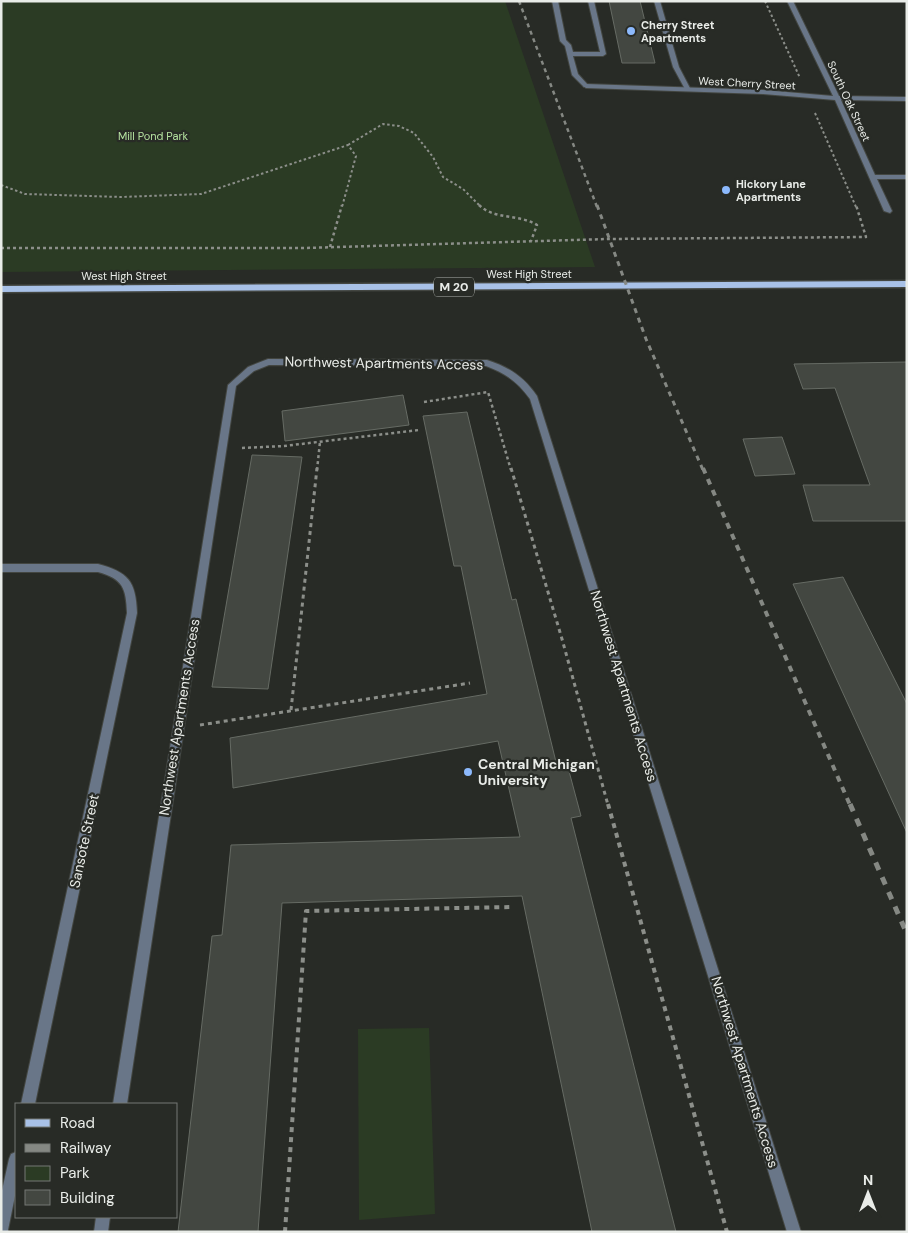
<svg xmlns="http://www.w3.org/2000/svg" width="908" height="1233" font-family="'DM Sans',sans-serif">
<rect width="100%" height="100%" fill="#282b26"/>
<g fill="#2b3b24">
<path d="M1 1H505L595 267 1 272Z"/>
<path d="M429 1028 435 1214 359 1220 358 1029Z"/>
</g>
<g fill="#434741" stroke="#666b64">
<path d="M609 1H640L655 63H622Z"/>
<path d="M907 362V521H813L803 485H870L835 388 803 389 794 364Z"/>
<path d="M403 395 409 425 285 441 282 411Z"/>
<path d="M467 412 512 600 516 599 556 762 566 760 581 816 571 818 676 1232H592L522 896 282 903 258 1232H178L212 936 222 935 231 845 520 837 498 741 233 788 230 738 487 694 461 566H454L423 416Z"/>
<path d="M782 437 795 474 755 476 743 439Z"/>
<path d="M252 455 302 457 268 689 212 687Z"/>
<path d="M843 577 907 704V833L793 584Z"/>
</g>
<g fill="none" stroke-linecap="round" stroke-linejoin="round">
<defs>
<g id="service">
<path d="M552 1H558L566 40 571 45 573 52H600L588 1H594L606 54 603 56H573L578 74 588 85V87H584L572 75 565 46 560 41Z"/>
<path d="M654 1H660L679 67 691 90 690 91H686L673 67Z"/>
<path d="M268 359 487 360C509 367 524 377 537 396L801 1232H787L530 399C518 382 505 373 486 366L269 365 254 371 236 386 127 1104H113L228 385 248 367Z"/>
<path d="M96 1217H110L108 1232H94Z"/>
</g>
<g id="minor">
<path d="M787 1H793L839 96 907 97V101L841 100 875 175H907V179H877L892 211 890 213 884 211 835 100 763 94 586 88 583 86 586 84 763 90 833 96Z"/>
<path d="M1 564H98C128 572 136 581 137 613L35 1104H21L127 613C126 588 123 579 98 572H1Z"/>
<path d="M16 1152V1191L8 1230V1232H1V1195L9 1159 11 1154Z"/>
</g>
<path id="primary" d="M907 281V287L1 292V286Z"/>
</defs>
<use href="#service" stroke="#434641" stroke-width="2"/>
<use href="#minor" stroke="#434641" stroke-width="2"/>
<use href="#primary" stroke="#434641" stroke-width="3"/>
<g stroke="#8c8f8a" stroke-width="2" stroke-dasharray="2.5 2.5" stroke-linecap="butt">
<path d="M765 1 800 78"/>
<path d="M815 113 856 207"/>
<path d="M348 145 383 124 399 126 414 133 433 157 443 177 463 189 481 207"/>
<path d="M1 185 25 194 121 197 201 194 348 145 356 156 342 207"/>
</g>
<g stroke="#8c8f8a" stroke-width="2.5" stroke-dasharray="3 3" stroke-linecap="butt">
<path d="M479 205C494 220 520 214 537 225L531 241"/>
<path d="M330 247 342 205"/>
<path d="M1 248H304L608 239 866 237 856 205"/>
<path d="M424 402 488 392 511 470"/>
<path d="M242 448 284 446 419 430"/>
<path d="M317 470 320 442"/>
</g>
<g stroke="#8c8f8a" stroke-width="3" stroke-dasharray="4 4" stroke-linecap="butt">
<path d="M511 468 562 639 608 805"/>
<path d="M291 710 317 468"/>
<path d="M200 725 470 683"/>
</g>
<g stroke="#8c8f8a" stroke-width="4" stroke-dasharray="5 5" stroke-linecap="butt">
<path d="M608 804 727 1232"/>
<path d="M285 1232 306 911 512 907"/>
</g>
<use href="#service" fill="#697688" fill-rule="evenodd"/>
<use href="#minor" fill="#697688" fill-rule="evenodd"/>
<use href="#primary" fill="#a8c1e7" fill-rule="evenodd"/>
<path stroke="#858883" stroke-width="2.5" stroke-dasharray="4 4" stroke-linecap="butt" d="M519 1 597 207"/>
<path stroke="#858883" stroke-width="3" stroke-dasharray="5 5" stroke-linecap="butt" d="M597 205 646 339 703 470"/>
<path stroke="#858883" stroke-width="4" stroke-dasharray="6 6" stroke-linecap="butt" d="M703 468 850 805"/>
<path stroke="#858883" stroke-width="5" stroke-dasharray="8 8" stroke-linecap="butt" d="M850 804 907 934"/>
</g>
<g fill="#8cb9fc" stroke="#282b26" stroke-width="2">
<circle cx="631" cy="31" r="5"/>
<circle cx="726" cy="190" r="5"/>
<circle cx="468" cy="772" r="5"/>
</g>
<g text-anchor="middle" stroke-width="4.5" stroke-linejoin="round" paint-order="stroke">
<g font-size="11" font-weight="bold" fill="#e9ece8" stroke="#282b26" text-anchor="start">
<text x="641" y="29">Cherry Street<tspan x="641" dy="13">Apartments</tspan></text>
<text x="736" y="188">Hickory Lane<tspan x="736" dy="13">Apartments</tspan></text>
</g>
<g font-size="11" fill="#e9ece8" stroke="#282b26">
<text transform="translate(747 83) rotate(3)" y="4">West Cherry Street</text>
<text transform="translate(849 101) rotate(65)" y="4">South Oak Street</text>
<text x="529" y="278">West High Street</text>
<text x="124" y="280">West High Street</text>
</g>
<g font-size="11" fill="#b4e19f" stroke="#282b26">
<text x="153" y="140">Mill Pond Park</text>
</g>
<rect fill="#282b26" stroke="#afb2ae" stroke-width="1" x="434" y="277.5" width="40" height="19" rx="4"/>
<g font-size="12" font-weight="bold" fill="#e9ece8">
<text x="454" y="291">M 20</text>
</g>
<g font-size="14" fill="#e9ece8" stroke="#282b26">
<text transform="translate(384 363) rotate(1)" y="5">Northwest Apartments Access</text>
<text transform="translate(624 686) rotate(73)" y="5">Northwest Apartments Access</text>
<text transform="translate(179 717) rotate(-81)" y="5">Northwest Apartments Access</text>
<text transform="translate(84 841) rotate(-78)" y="5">Sansote Street</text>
<text transform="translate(745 1072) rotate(73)" y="5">Northwest Apartments Access</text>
</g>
<g font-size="14" font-weight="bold" fill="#e9ece8" stroke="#282b26" text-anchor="start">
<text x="478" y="769">Central Michigan<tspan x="478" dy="16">University</tspan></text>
</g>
</g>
<rect width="908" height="1233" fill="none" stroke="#e9ece8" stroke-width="5"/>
<rect x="15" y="1103" width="162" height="115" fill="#282b26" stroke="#757874"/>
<rect x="25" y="1119" width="25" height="8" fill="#a8c1e7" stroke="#757874"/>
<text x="60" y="1128" font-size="15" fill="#e9ece8">Road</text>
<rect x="25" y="1144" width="25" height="8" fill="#858883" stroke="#757874"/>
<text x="60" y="1153" font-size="15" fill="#e9ece8">Railway</text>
<rect x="25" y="1166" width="25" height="15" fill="#2b3b24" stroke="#757874"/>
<text x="60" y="1178" font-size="15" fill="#e9ece8">Park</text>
<rect x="25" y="1190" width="25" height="15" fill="#434741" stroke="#757874"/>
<text x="60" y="1203" font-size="15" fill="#e9ece8">Building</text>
<g transform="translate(868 1193)" stroke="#282b26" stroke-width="4" paint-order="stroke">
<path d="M0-4L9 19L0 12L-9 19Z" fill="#e9ece8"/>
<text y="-8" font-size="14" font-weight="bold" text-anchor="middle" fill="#e9ece8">N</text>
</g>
</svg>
